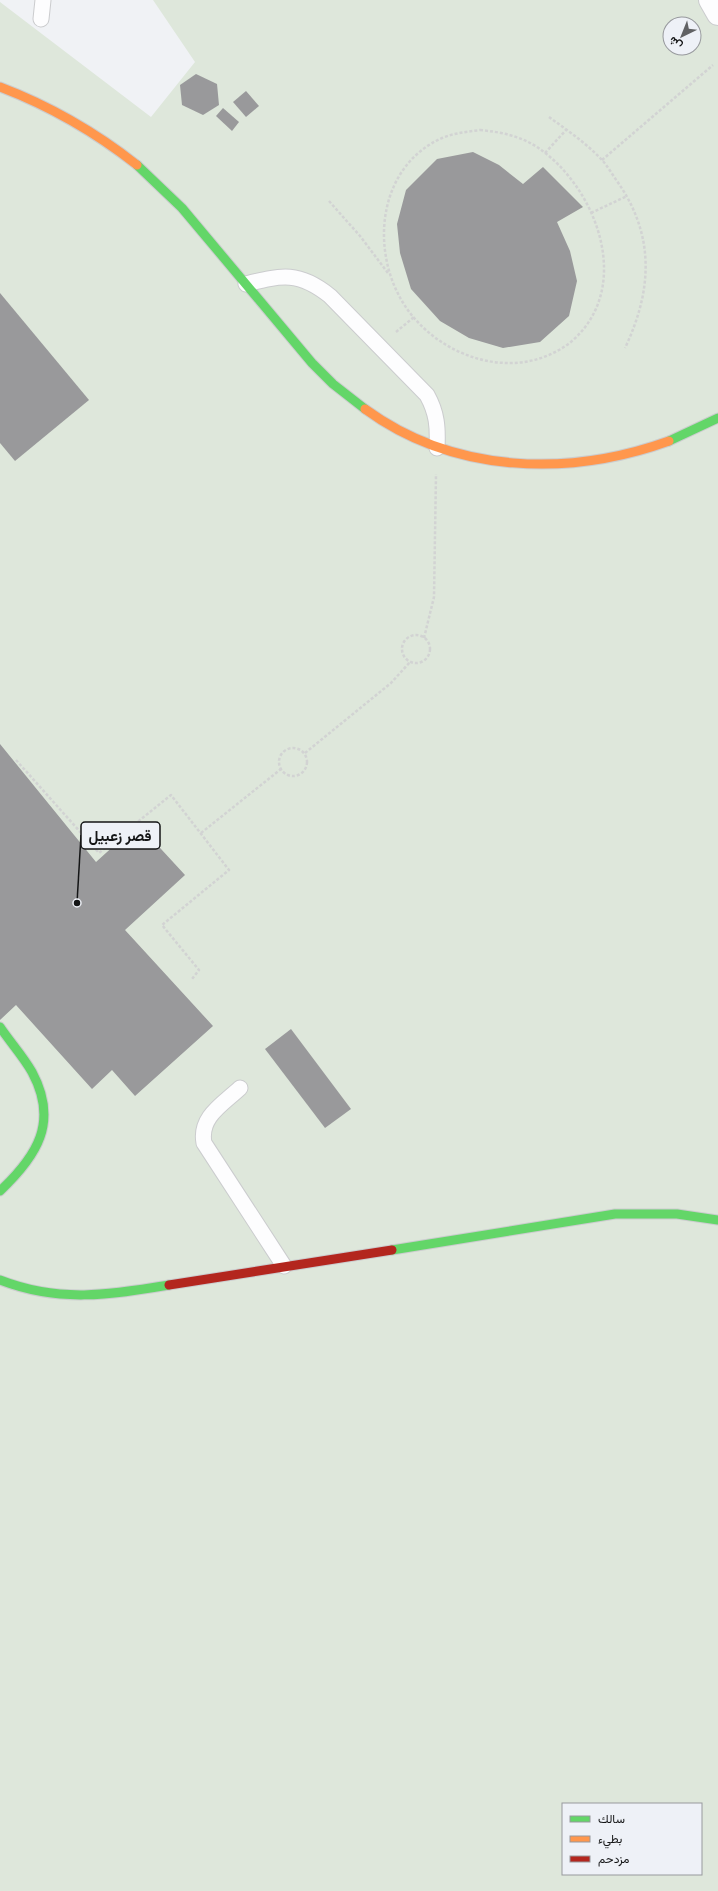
<svg xmlns="http://www.w3.org/2000/svg" width="718" height="1891" font-family="'Roboto Condensed',Vazirmatn,sans-serif">
<rect width="100%" height="100%" fill="#f0f2f5"/>
<path fill="#dee7db" fill-rule="evenodd" d="M153 0H718V1891H0V2L151 117 195 62ZM670 24H694V48H670ZM563 1804H701V1874H563Z"/>
<g fill="#99999b">
<path d="M196 74 217 84 219 105 203 115 182 105 180 85Z"/>
<path d="M246 91 259 106 246 117 233 102Z"/>
<path d="M223 108 239 122 232 131 216 116Z"/>
<path d="M473 152 499 165 523 184 543 167 583 207 557 222 570 251 577 281 569 316 540 342 503 348 469 338 440 321 411 289 400 253 397 224 406 190 437 159Z"/>
<path d="M0 293 89 400 15 461 0 443Z"/>
<path d="M0 744 96 862 138 824 185 875 125 930 213 1026 135 1096 112 1070 92 1089 16 1005 0 1020Z"/>
<path d="M291 1029 351 1109 325 1128 265 1049Z"/>
</g>
<g fill="none" stroke-linecap="round" stroke-linejoin="round">
<defs>
<g id="lane">
<path d="M41 19 43 0"/>
<path d="M246 284C282 275 299 271 330 296L427 395C437 413 438 427 437 448"/>
<path d="M240 1088C223 1104 199 1117 204 1143L284 1266"/>
</g>
<path id="street" d="M710 0 718 14"/>
<g id="fast">
<path d="M137 165 182 208 312 363 333 384 365 409"/>
<path d="M669 441 718 418"/>
<path d="M0 1027C10 1042 23 1056 32 1072 59 1122 37 1156 0 1191"/>
<path d="M392 1250 615 1214H677L718 1220"/>
<path d="M0 1280C59 1303 109 1295 169 1285"/>
</g>
<g id="slow">
<path d="M0 87C50 106 95 132 137 165"/>
<path d="M365 409C454 474 569 477 669 441"/>
</g>
<path id="jam" d="M169 1285 392 1250"/>
</defs>
<use href="#lane" stroke="#cbccce" stroke-width="17"/>
<use href="#street" stroke="#cbccce" stroke-width="24"/>
<use href="#fast" stroke="#cbccce" stroke-width="11"/>
<use href="#slow" stroke="#cbccce" stroke-width="11"/>
<use href="#jam" stroke="#cbccce" stroke-width="11"/>
<g stroke="#d2d3d3" stroke-width="2.5" stroke-dasharray="3 2" stroke-linecap="butt">
<path d="M549 117C567 130 586 143 601 159 608 166 613 176 619 184 655 237 652 291 625 348"/>
<path d="M480 130C501 132 520 136 537 147 597 187 634 287 572 341 554 356 529 364 506 363 465 362 423 337 402 301 370 247 379 166 442 138 454 133 467 132 480 130Z"/>
<path d="M545 153 566 130"/>
<path d="M602 160 713 65"/>
<path d="M329 201 360 236 388 273"/>
<path d="M591 213 627 196"/>
<path d="M396 332 414 317"/>
<circle cx="416" cy="649" r="14"/>
<path d="M424 638 434 597 436 474"/>
<circle cx="293" cy="762" r="14"/>
<path d="M305 753 391 683 410 662"/>
<path d="M16 760 99 853 171 795 229 870 162 925 199 970 192 979"/>
<path d="M201 833 281 769"/>
</g>
<use href="#lane" stroke="#fdfdfe" stroke-width="15"/>
<use href="#street" stroke="#fdfdfe" stroke-width="22"/>
<use href="#fast" stroke="#63d668" stroke-width="9"/>
<use href="#slow" stroke="#ff974d" stroke-width="9"/>
<use href="#jam" stroke="#b3261e" stroke-width="9"/>
</g>
<path fill="none" stroke="#141516" stroke-width="1.5" d="M77 903L81 835"/>
<circle fill="#141516" stroke="#eef1f7" stroke-width="1.5" cx="77" cy="903" r="4"/>
<rect fill="#eef1f7" stroke="#141516" stroke-width="1.5" x="81" y="822" width="79" height="27" rx="4"/>
<g font-size="15" text-anchor="middle" font-weight="bold" fill="#141516">
<text x="120" y="841">قصر زعبيل</text>
</g>
<rect x="562" y="1803" width="140" height="72" fill="#eef1f7" stroke="#97999d"/>
<rect x="570" y="1816" width="20" height="6" fill="#63d668" stroke="#97999d"/>
<text x="598" y="1823" font-size="12" fill="#141516">سالك</text>
<rect x="570" y="1836" width="20" height="6" fill="#ff974d" stroke="#97999d"/>
<text x="598" y="1843" font-size="12" fill="#141516">بطيء</text>
<rect x="570" y="1856" width="20" height="6" fill="#b3261e" stroke="#97999d"/>
<text x="598" y="1863" font-size="12" fill="#141516">مزدحم</text>
<g transform="translate(682 36) rotate(223)"><circle r="19" fill="#eef1f7" stroke="#97999d"/>
<path d="M0-3L7 15L0 10L-7 15Z" fill="#616264"/>
<text y="-6" font-size="11" font-weight="bold" text-anchor="middle" fill="#141516">ش</text>
</g>
</svg>
